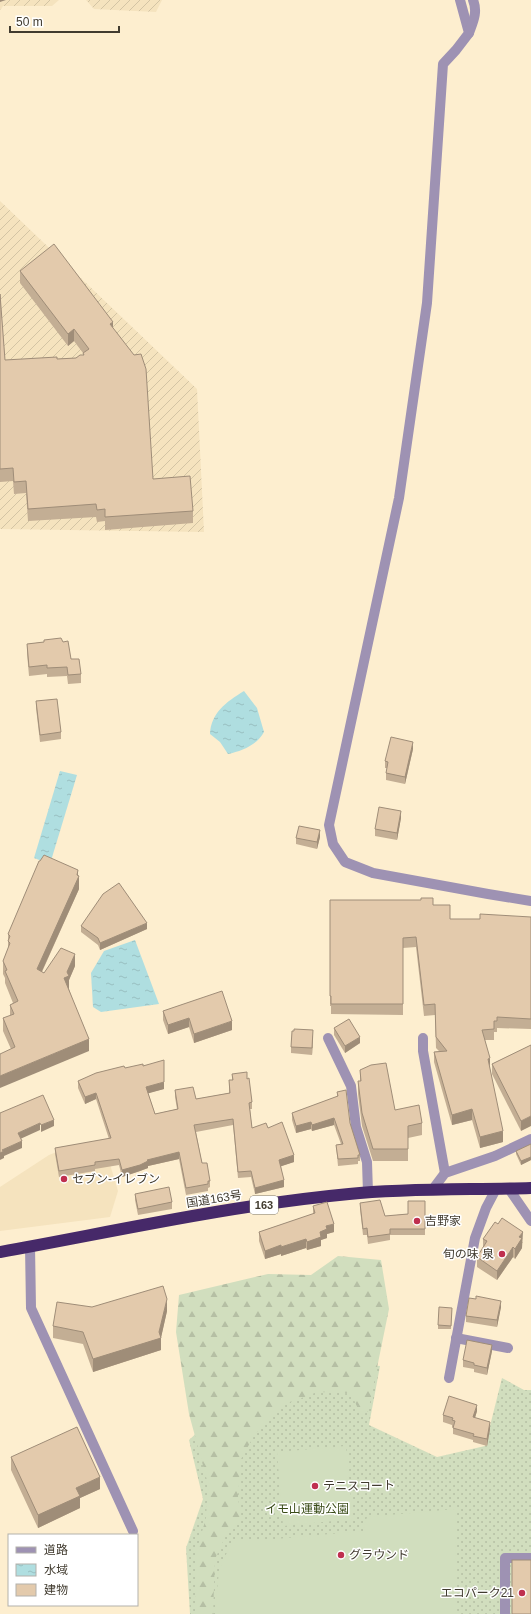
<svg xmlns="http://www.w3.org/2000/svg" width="531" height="1614" font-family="Arial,'Noto Sans JP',sans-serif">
<defs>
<pattern id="industrial-furrows" width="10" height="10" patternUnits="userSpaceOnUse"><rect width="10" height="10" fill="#f5e3be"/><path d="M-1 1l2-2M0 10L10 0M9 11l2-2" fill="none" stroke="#d3c4a4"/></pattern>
<pattern id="grass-dots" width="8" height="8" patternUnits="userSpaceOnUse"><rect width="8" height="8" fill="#d1debe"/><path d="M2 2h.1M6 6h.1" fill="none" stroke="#b5bfa4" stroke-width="1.8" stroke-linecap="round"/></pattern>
<pattern id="forest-firs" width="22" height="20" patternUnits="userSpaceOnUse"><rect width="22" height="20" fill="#d1debe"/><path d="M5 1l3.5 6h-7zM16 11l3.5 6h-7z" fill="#b5bfa4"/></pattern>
<pattern id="water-ripples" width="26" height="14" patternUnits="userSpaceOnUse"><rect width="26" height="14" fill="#afdee0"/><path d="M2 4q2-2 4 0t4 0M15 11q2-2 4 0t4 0" fill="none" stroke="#98bfc0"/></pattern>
</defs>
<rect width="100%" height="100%" fill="#fdeecf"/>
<path fill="#f5e3be" d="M103 1141 118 1191 110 1217 0 1231V1187L49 1155 59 1151Z"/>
<g fill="url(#industrial-furrows)">
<path d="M0 0H59L52 6H3L0 10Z"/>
<path d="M86 0H162L156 12 94 9Z"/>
<path d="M0 201 197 389 204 532 0 529Z"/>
</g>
<path fill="url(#grass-dots)" d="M280 1356 380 1366 369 1425 437 1457 485 1446 502 1378 524 1390H531V1614H190L186 1548 203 1499 189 1440Z"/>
<path fill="url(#forest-firs)" d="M338 1256 381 1260 389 1309 368 1412 359 1411 351 1393 317 1392 284 1405 255 1434 241 1459 238 1497 241 1520 226 1535 215 1559 213 1614H197L195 1605 197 1549 206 1518 208 1484 189 1414 176 1332 179 1295 268 1274 311 1275Z"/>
<g fill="#d1debe">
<path d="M346 1446 353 1519 283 1526 277 1452Z"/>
<path d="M455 1509 456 1614H215L219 1570 233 1539H276L363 1531 367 1517Z"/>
</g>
<g fill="url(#water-ripples)">
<path d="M244 691 257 708 264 732C257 745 242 751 228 754L220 742 210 734C211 713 226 702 244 691Z"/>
<path d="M60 771 77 775 50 864 34 858Z"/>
<path d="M135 940 159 1004 101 1012 93 1007 91 973 104 951Z"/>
</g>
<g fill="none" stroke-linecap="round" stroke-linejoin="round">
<g stroke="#9e92b3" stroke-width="10">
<path d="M460 0 469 33 456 50 443 64 427 303 399 498 329 825 333 844 345 862 373 873 488 894 531 901"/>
<path d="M469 33C473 22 478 12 473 0"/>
<path d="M328 1038 351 1086 356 1127 367 1162 368 1193"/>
<path d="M423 1038V1051L445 1173"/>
<path d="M433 1189 445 1173 495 1156 531 1139"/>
<path d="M509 1189 531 1221"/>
<path d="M30 1246 31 1308 133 1531"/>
<path d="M456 1338 508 1348"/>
<path d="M449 1378 475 1238 486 1208 496 1189"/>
<path d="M505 1614V1558H531"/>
</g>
<path stroke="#462969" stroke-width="12" d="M0 1252C116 1231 232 1205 349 1194 410 1188 471 1190 531 1188"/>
</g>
<g fill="#c3ae94">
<path d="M20 271 113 328 153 479 193 511V523L105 530V521L97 522 96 517 28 521 26 493 14 494 13 481 0 482V294L5 360 57 359 76 358 83 355V353L74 341 68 346 20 283Z"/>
<path d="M44 642 71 659 81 674V683L68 684 67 676 47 677V674L29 676 27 653V644Z"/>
<path d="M36 701 61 732V739L40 742 36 708Z"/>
<path d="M413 749 405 784 386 780V773L387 768H385V761Z"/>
<path d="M401 818 397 840 375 836V829Z"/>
<path d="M320 837 317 849 296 844V838Z"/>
<path d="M78 876 79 889 42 972 44 973 75 966 69 980V989L89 1051 11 1049 3 1031V1018L10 1016V1005L13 1003 5 983V978L3 974V961L8 949V934Z"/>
<path d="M330 900 433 905 450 919H480L531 917V1029L497 1028V1032H494V1040H485L503 1142 480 1148 472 1120 452 1125 434 1062V1052L439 1051 436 1048 435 1015 424 1016 416 947 403 948V1015L331 1014V1006H330Z"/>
<path d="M81 926 147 929 100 950 98 945 81 932Z"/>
<path d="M163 1011 232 1030 194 1043 189 1027 168 1034 163 1020Z"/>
<path d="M334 1028 360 1043 345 1053 334 1035Z"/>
<path d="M313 1036 312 1055 291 1053V1047Z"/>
<path d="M531 1045 521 1131 492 1074V1064Z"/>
<path d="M143 1066 164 1089 148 1093 155 1114 177 1109 175 1097V1090L196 1099 229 1093V1080H232V1074L247 1079 252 1102V1109H250L252 1128H268L294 1162 281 1166 284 1187 255 1194 251 1177 238 1178 233 1125 196 1132 202 1163 210 1181V1187L208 1188V1191L186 1195 179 1159 148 1166V1168L140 1171 122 1177 119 1165 95 1169V1171L59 1177 55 1154V1148L109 1139 96 1099 85 1104 78 1088V1081L125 1068Z"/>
<path d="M360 1070 395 1110 422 1123V1135L408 1138V1161H373L362 1126 358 1094V1081H360Z"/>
<path d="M337 1092 350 1123 360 1155V1161H358V1164L338 1166 336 1145 341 1144 334 1125 312 1131 311 1129 296 1133 292 1120V1113L337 1097Z"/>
<path d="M531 1144V1160L521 1165 516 1154V1151Z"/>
<path d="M135 1194 172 1202V1209L138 1215 135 1200Z"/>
<path d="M425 1201V1235H390V1240L368 1244 367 1235H363L360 1209V1203L385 1216 408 1214Z"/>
<path d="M313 1206 334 1232 327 1234V1238L321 1240V1246L307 1250 306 1248 281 1256V1254L265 1259 259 1241V1232L313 1214Z"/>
<path d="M483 1239 523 1242 522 1243V1248L515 1259 513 1257 497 1280 477 1267V1257L483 1247Z"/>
<path d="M476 1299 501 1307 497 1327 466 1322V1316Z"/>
<path d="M92 1307 167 1311 161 1337V1350L93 1372 83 1344 53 1338V1326Z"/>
<path d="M452 1308 451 1329H438V1325Z"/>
<path d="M492 1351 487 1375 474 1372V1369L463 1367V1360Z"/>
<path d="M477 1411 475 1418 490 1429 487 1446 473 1442V1440L453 1434V1428L452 1427V1425L443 1422V1415Z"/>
<path d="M11 1457 100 1489 80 1498V1508L38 1528 11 1470Z"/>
</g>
<g fill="#9f8d78">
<path d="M0 0H6L0 2Z"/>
<path d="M113 322V334L110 324Z"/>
<path d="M74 329V341L68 346V334Z"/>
<path d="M413 742V749L405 784V777Z"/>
<path d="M401 811V818L397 840V833Z"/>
<path d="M320 830V837L317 849V842Z"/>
<path d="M78 870V878L79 876V889L37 982V969Z"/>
<path d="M147 923V929L100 950V943Z"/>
<path d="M75 954V966L69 980V989L64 991V978Z"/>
<path d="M189 1018V1027L168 1034V1025Z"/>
<path d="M232 1021V1030L194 1043V1034Z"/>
<path d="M313 1030V1036L312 1055V1048Z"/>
<path d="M360 1037V1043L345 1053V1046Z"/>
<path d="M89 1039V1051L0 1088V1076Z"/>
<path d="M490 1058V1069L488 1059Z"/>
<path d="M164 1082V1089L146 1094V1087Z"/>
<path d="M96 1093V1099L85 1104V1097Z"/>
<path d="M472 1109V1120L452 1125V1115Z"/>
<path d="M531 1116V1126L521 1131V1121Z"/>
<path d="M334 1118V1125L312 1131V1125Z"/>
<path d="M54 1120V1126L41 1132V1125Z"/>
<path d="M311 1122V1129L296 1133V1126Z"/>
<path d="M40 1123V1130L18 1140V1133Z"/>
<path d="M503 1131V1142L480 1148V1137Z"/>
<path d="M22 1141V1148L4 1156V1158L0 1160V1153L2 1150Z"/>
<path d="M179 1152V1159L148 1166V1168L140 1171 122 1177V1170L147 1160Z"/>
<path d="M294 1155V1162L279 1167V1160Z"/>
<path d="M531 1157V1160L521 1165V1161Z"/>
<path d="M284 1180V1187L255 1194V1188Z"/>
<path d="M334 1224V1232L327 1234V1238L321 1240V1246L307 1250V1242L326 1226Z"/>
<path d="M523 1232 522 1248 515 1259V1249L519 1237Z"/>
<path d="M306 1239V1248L281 1256V1247Z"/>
<path d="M281 1245V1254L265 1259V1251Z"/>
<path d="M513 1247V1257L497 1280V1271Z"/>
<path d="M167 1299V1311L161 1338V1350L93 1372V1359L159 1332Z"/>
<path d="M501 1301V1307L497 1327V1320Z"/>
<path d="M492 1345V1351L487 1375V1368Z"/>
<path d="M477 1405V1411L473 1424V1417Z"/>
<path d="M490 1422V1429L487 1446V1439Z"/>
<path d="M100 1477V1489L80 1498V1508L38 1528V1515L76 1488Z"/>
</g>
<g fill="#e3caac" stroke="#9f8d78">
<path d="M54 244 113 322 110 324 134 355 141 354 146 369 153 479 190 476 193 511 105 517V509L97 510 96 504 28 509 26 481 14 482 13 468 0 469V294L5 360 57 357V359L76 358 80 355H84L83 353 89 349 74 329 68 334 20 271Z"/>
<path d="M61 638 63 642 68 641 71 659H79L81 674 68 675 67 667 47 668V665L29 667 27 644 44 642V640Z"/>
<path d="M57 699 61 732 40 735 36 701Z"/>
<path d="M391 737 413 742 405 777 386 773 388 762 385 761Z"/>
<path d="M379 807 401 811 397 833 375 829Z"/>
<path d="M299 826 320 830 317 842 296 838Z"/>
<path d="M44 855 78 870 77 875 79 876 37 969 44 973 61 948 75 954 67 972 69 976 64 978 89 1039 0 1076V1054L15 1047 3 1018 14 1014 10 1005 18 1001 5 971 7 970 3 961 10 943 8 941 10 936 8 934 39 861H40Z"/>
<path d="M119 883 147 923 100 943 98 938 81 926 103 894Z"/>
<path d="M421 898H433V905H450V919H480V914L531 917V1019L497 1017V1021H494V1029L482 1030 490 1058 488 1059 503 1131 480 1137 472 1109 452 1115 434 1052 447 1051 436 1037 435 1004 424 1005 416 937 403 938V1004H331V996H330V900H421Z"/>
<path d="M222 991 232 1021 194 1034 189 1018 168 1025 163 1011Z"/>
<path d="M349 1019 360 1037 345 1046 334 1028Z"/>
<path d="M294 1029 313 1030 312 1048 291 1047 292 1031H294Z"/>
<path d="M531 1045V1116L521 1121 492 1064Z"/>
<path d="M164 1060V1082L146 1087 155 1114 178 1109 175 1090 193 1087 196 1099 230 1093 229 1080H233L232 1074 247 1072V1079L249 1078 252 1102 249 1103 252 1128 266 1123 268 1128 282 1122 294 1155 279 1160 284 1180 255 1188 251 1171 238 1172 233 1119 194 1125 202 1163H207L210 1181H208V1184L186 1188 179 1152 147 1160 148 1161 140 1165 122 1170 119 1159 95 1162V1165L59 1171 55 1148 111 1138 96 1093 85 1097 78 1081 96 1073 124 1066 125 1068 143 1064V1066Z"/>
<path d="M386 1063 395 1110 419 1105 422 1123 408 1126V1149H373L362 1113 358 1081H361L360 1070 371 1065Z"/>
<path d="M346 1090 350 1123 360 1155H358V1158L338 1159 336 1145 343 1144 334 1118 312 1125 311 1122 296 1126 292 1113 338 1096 337 1092Z"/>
<path d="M43 1095 54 1120 41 1125 40 1123 18 1133 22 1141 2 1150 4 1151 0 1153V1113Z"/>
<path d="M531 1144V1157L521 1161 516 1151Z"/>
<path d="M169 1187 172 1202 138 1209 135 1194Z"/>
<path d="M380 1200 385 1216 408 1214V1201H425V1229H390V1234L368 1237 367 1228 363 1229 360 1203Z"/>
<path d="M327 1202 334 1224 326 1226 327 1229 320 1232 321 1237 307 1242 306 1239 281 1247V1245L265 1251 259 1232 315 1213 313 1206Z"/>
<path d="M502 1218 523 1232 519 1237 522 1238 515 1249 513 1247 497 1271 477 1257 487 1241 483 1239 495 1222 498 1224Z"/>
<path d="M163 1286 167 1299 159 1332 161 1338 93 1359 83 1332 53 1326 57 1302 92 1307Z"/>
<path d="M476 1296 501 1301 497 1320 466 1316 469 1298 476 1299Z"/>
<path d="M439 1307 452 1308 451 1326 438 1325Z"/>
<path d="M467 1340 492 1345 487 1368 474 1365V1363L463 1360Z"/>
<path d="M449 1396 477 1405 473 1417 490 1422 487 1439 473 1436 474 1434 453 1428 455 1421 452 1420 453 1418 443 1415Z"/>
<path d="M77 1427 100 1477 76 1488 80 1496 38 1515 11 1457Z"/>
<rect x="512" y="1560" width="19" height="54"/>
</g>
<g fill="#bf2f4f" stroke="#fff" stroke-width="1.5">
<circle cx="64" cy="1179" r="4"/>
<circle cx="417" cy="1221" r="4"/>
<circle cx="502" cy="1254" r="4"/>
<circle cx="315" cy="1486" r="4"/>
<circle cx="341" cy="1555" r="4"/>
<circle cx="522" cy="1593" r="4"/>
</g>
<g text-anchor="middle" stroke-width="3" stroke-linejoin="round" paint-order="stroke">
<rect fill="#fff" stroke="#7a766d" stroke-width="1" x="250" y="1196" width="28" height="18" rx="3"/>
<g font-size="11" font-weight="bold" fill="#413b2f">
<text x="264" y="1209">163</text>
</g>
<g font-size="12" fill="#413b2f" stroke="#fff" text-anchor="start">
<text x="72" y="1183">セブン-イレブン</text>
<text x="425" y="1225">吉野家</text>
<text x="494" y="1258" text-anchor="end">旬の味 泉</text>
<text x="323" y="1490">テニスコート</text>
<text x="349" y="1559">グラウンド</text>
<text x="514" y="1597" text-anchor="end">エコパーク21</text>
</g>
<g font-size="12" fill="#413b2f" stroke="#fff">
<text transform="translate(214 1199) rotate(-9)" y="4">国道163号</text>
</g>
<g font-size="12" fill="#3a4c18" stroke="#fff">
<text x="307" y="1513">イモ山運動公園</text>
</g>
</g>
<rect x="8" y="1534" width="130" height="72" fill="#ffffff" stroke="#b3b1ac"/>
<rect x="16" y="1547" width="20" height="6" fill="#9e92b3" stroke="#b3b1ac"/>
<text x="44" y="1554" font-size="12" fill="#413b2f">道路</text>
<rect x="16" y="1564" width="20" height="12" fill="url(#water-ripples)" stroke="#b3b1ac"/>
<text x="44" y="1574" font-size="12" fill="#413b2f">水域</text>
<rect x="16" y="1584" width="20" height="12" fill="#e3caac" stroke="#b3b1ac"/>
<text x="44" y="1594" font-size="12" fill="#413b2f">建物</text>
<path d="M10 26v6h109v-6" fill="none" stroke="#413b2f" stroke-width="2"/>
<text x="16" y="26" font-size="12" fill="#413b2f" stroke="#ffffff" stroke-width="3" paint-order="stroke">50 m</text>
</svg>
